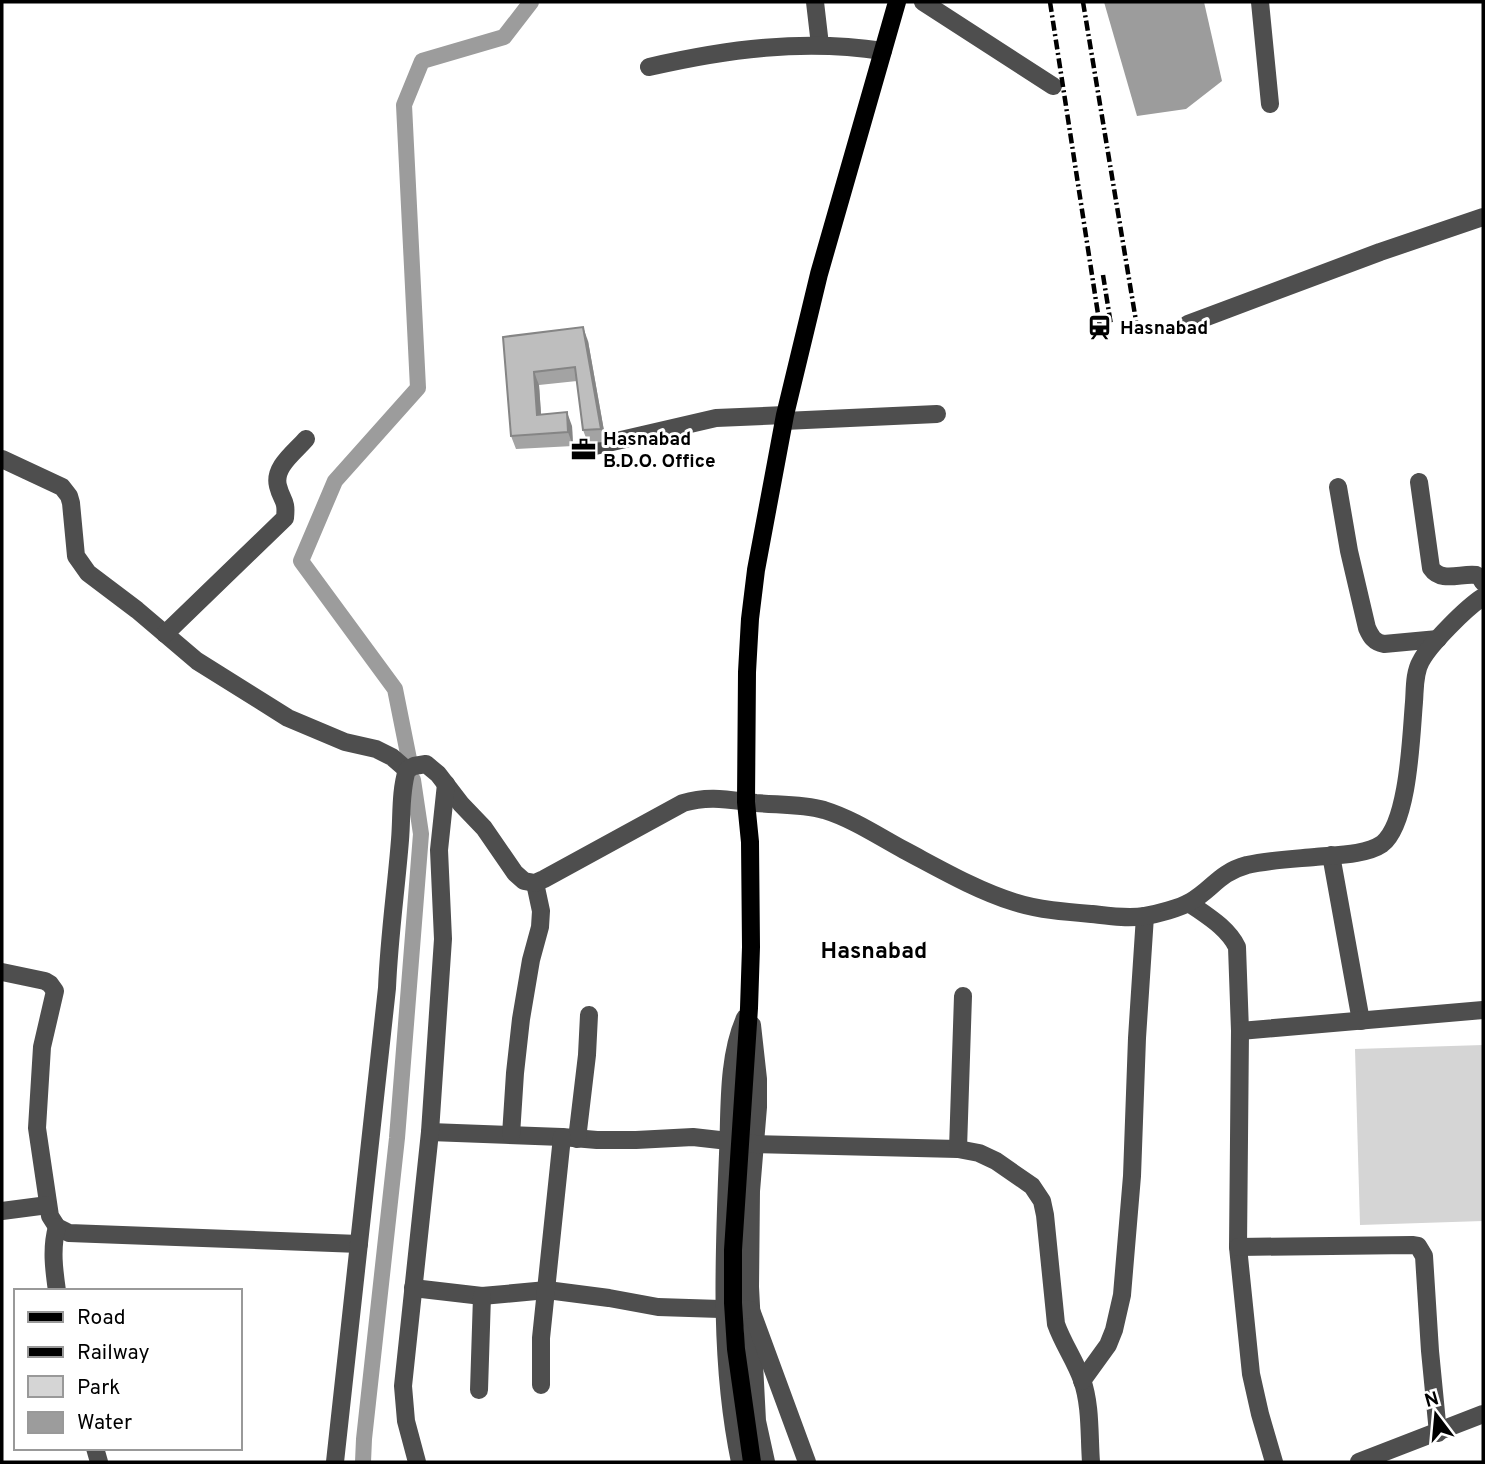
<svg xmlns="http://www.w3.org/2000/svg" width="1485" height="1464" font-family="Overpass,sans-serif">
<rect width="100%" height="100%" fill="#fff"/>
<path fill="#d5d5d5" d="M1483 1045V1221L1360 1225 1355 1049Z"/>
<path fill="#9c9c9c" d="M1104 2H1204L1222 81 1186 109 1137 116Z"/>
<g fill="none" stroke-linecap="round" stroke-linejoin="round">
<g stroke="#9c9c9c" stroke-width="16">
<path d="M409 759 395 689 301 561 335 481 418 388 404 105 422 61 504 37 531 2"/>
<path d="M363 1462 364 1439 397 1138 421 834 413 780"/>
</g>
<g stroke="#4e4e4e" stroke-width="18">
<path d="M815 2 820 45"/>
<path d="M923 2 1053 86"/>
<path d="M1260 2 1270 104"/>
<path d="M649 67C727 49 803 39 883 51"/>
<path d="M1188 324 1380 252 1483 217"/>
<path d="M784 421 937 414"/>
<path d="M582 449 716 418 785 415"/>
<path d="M2 459 62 487 69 496 71 503 76 556 88 573 137 610 197 661 288 718 345 742 376 749 392 757 407 770"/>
<path d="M1419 482 1431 568C1441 583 1461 573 1476 575L1480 577 1483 582"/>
<path d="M1338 487 1349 551 1367 628C1371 637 1374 642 1384 644L1438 639"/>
<path d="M165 634 285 518C287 499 282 502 278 486 273 467 295 452 306 439"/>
<path d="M1331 855 1361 1021"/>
<path d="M1189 903C1207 916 1227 927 1237 947L1240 1031 1238 1247 1251 1374 1260 1414 1274 1462"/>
<path d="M2 972 45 981 50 984 55 991 42 1047 37 1128 50 1216 57 1227 69 1233 359 1244"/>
<path d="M752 1025 758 1079V1107L751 1191 750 1287 757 1421 766 1462"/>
<path d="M1240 1031 1483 1010"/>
<path d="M430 1132 562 1137 597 1140H636L693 1137 755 1144 958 1149 979 1153 996 1161 1032 1186 1042 1201 1045 1215 1056 1324C1063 1344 1075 1360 1082 1380 1091 1405 1089 1436 1091 1462"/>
<path d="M511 1135 515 1073 521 1019 531 960 540 927 541 911 535 883"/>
<path d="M577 1139 587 1055 589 1015"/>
<path d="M958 1149 963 996"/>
<path d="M2 1211 48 1205"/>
<path d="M57 1227C51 1248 54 1270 57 1291"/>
<path d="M1238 1247 1412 1245 1418 1246 1424 1256 1430 1351 1438 1433"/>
<path d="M413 1288 482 1296 547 1290 609 1298 658 1307 751 1310 807 1462"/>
<path d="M1082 1381 1108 1345 1114 1330 1122 1295 1132 1176 1137 1038 1145 916"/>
<path d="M541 1385V1338L562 1137"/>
<path d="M479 1390 482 1296"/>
<path d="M95 1448 99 1462"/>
<path d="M335 1462 387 988C389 938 396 890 400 840 402 817 400 792 407 770L414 766 426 764 438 774 461 804 484 828 515 873 524 881 535 883 544 879 683 803C709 795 730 800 756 803 779 805 802 804 824 810 853 819 878 836 904 850 940 869 976 890 1014 902 1039 910 1066 912 1092 914 1109 916 1127 919 1145 916 1157 914 1180 908 1190 902 1213 889 1218 873 1247 865 1269 860 1292 859 1315 857 1334 855 1366 855 1382 844 1409 823 1411 735 1414 702 1415 689 1414 673 1421 661 1430 644 1467 607 1483 597"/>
<path d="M417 1462 406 1421 403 1386 430 1132 443 939 439 850 446 784"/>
<path d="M740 1462C719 1361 724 1257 728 1154 730 1111 727 1058 745 1018"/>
<path d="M1359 1462 1483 1414"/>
</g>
<path stroke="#000" stroke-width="18" d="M752 1462 736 1349 733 1303V1250L749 1008 751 947 750 842 746 802 747 672 750 619 756 570 785 415 819 274 897 2"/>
<g stroke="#000" stroke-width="4.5" stroke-dasharray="10 3.5 2 3.5" stroke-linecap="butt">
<path d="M1050 2 1100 327"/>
<path d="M1083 2 1136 321"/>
<path d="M1103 275 1111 325"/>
</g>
</g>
<path fill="#a3a3a3" d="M503 337 588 341 606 442 588 443 583 430 577 381 539 385 541 414 572 426 573 446 516 449 511 436Z"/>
<g fill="#858585">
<path d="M583 327 588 341 606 442 601 429Z"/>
<path d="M534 372 539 385 542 428 537 415Z"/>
<path d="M567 412 572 426 573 446 568 432Z"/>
</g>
<path fill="#bebebe" stroke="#858585" stroke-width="2" d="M583 327 601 429 583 430 575 367 534 372 537 415 567 412 568 432 511 436 503 337Z"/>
<defs>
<symbol id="station-bare" viewBox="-9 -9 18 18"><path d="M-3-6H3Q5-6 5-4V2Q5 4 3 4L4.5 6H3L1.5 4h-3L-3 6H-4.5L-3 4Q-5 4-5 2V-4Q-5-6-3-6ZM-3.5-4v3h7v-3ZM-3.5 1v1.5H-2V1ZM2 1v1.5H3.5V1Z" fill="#000" stroke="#fff" stroke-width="2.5" paint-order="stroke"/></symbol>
<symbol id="office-bare" viewBox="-9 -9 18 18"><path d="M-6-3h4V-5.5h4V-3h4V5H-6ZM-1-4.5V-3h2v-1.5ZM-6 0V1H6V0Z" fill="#000" stroke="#fff" stroke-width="2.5" paint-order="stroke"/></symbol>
</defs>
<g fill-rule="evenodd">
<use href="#station-bare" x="1082" y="310" width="35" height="35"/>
<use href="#office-bare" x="566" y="432" width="35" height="35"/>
</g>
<g text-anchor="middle" stroke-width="6" stroke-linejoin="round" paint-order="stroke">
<g font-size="19" font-weight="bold" fill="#000" stroke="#fff" text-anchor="start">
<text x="1120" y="334">Hasnabad</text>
<text x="603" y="445">Hasnabad<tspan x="603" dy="22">B.D.O. Office</tspan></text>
</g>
<g font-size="23" font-weight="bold" fill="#000" stroke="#fff">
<text x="874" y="958">Hasnabad</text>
</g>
</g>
<rect width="1485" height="1464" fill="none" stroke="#000000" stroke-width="7"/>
<rect x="14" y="1289" width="228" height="161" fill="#ffffff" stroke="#999999" stroke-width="2"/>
<rect x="28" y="1312" width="35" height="10" fill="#000000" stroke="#999999" stroke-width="2"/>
<text x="77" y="1324" font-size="21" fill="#000000">Road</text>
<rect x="28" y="1347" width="35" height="10" fill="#000000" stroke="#999999" stroke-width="2"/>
<text x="77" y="1359" font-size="21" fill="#000000">Railway</text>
<rect x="28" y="1376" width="35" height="21" fill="#d5d5d5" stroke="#999999" stroke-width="2"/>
<text x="77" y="1394" font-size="21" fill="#000000">Park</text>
<rect x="28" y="1412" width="35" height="21" fill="#9c9c9c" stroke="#999999" stroke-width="2"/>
<text x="77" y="1429" font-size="21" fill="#000000">Water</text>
<g transform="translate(1436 1415) rotate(344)" stroke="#ffffff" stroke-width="5" paint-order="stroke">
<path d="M0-5L12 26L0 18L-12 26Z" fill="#000000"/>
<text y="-10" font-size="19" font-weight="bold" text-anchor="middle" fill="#000000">N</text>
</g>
</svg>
